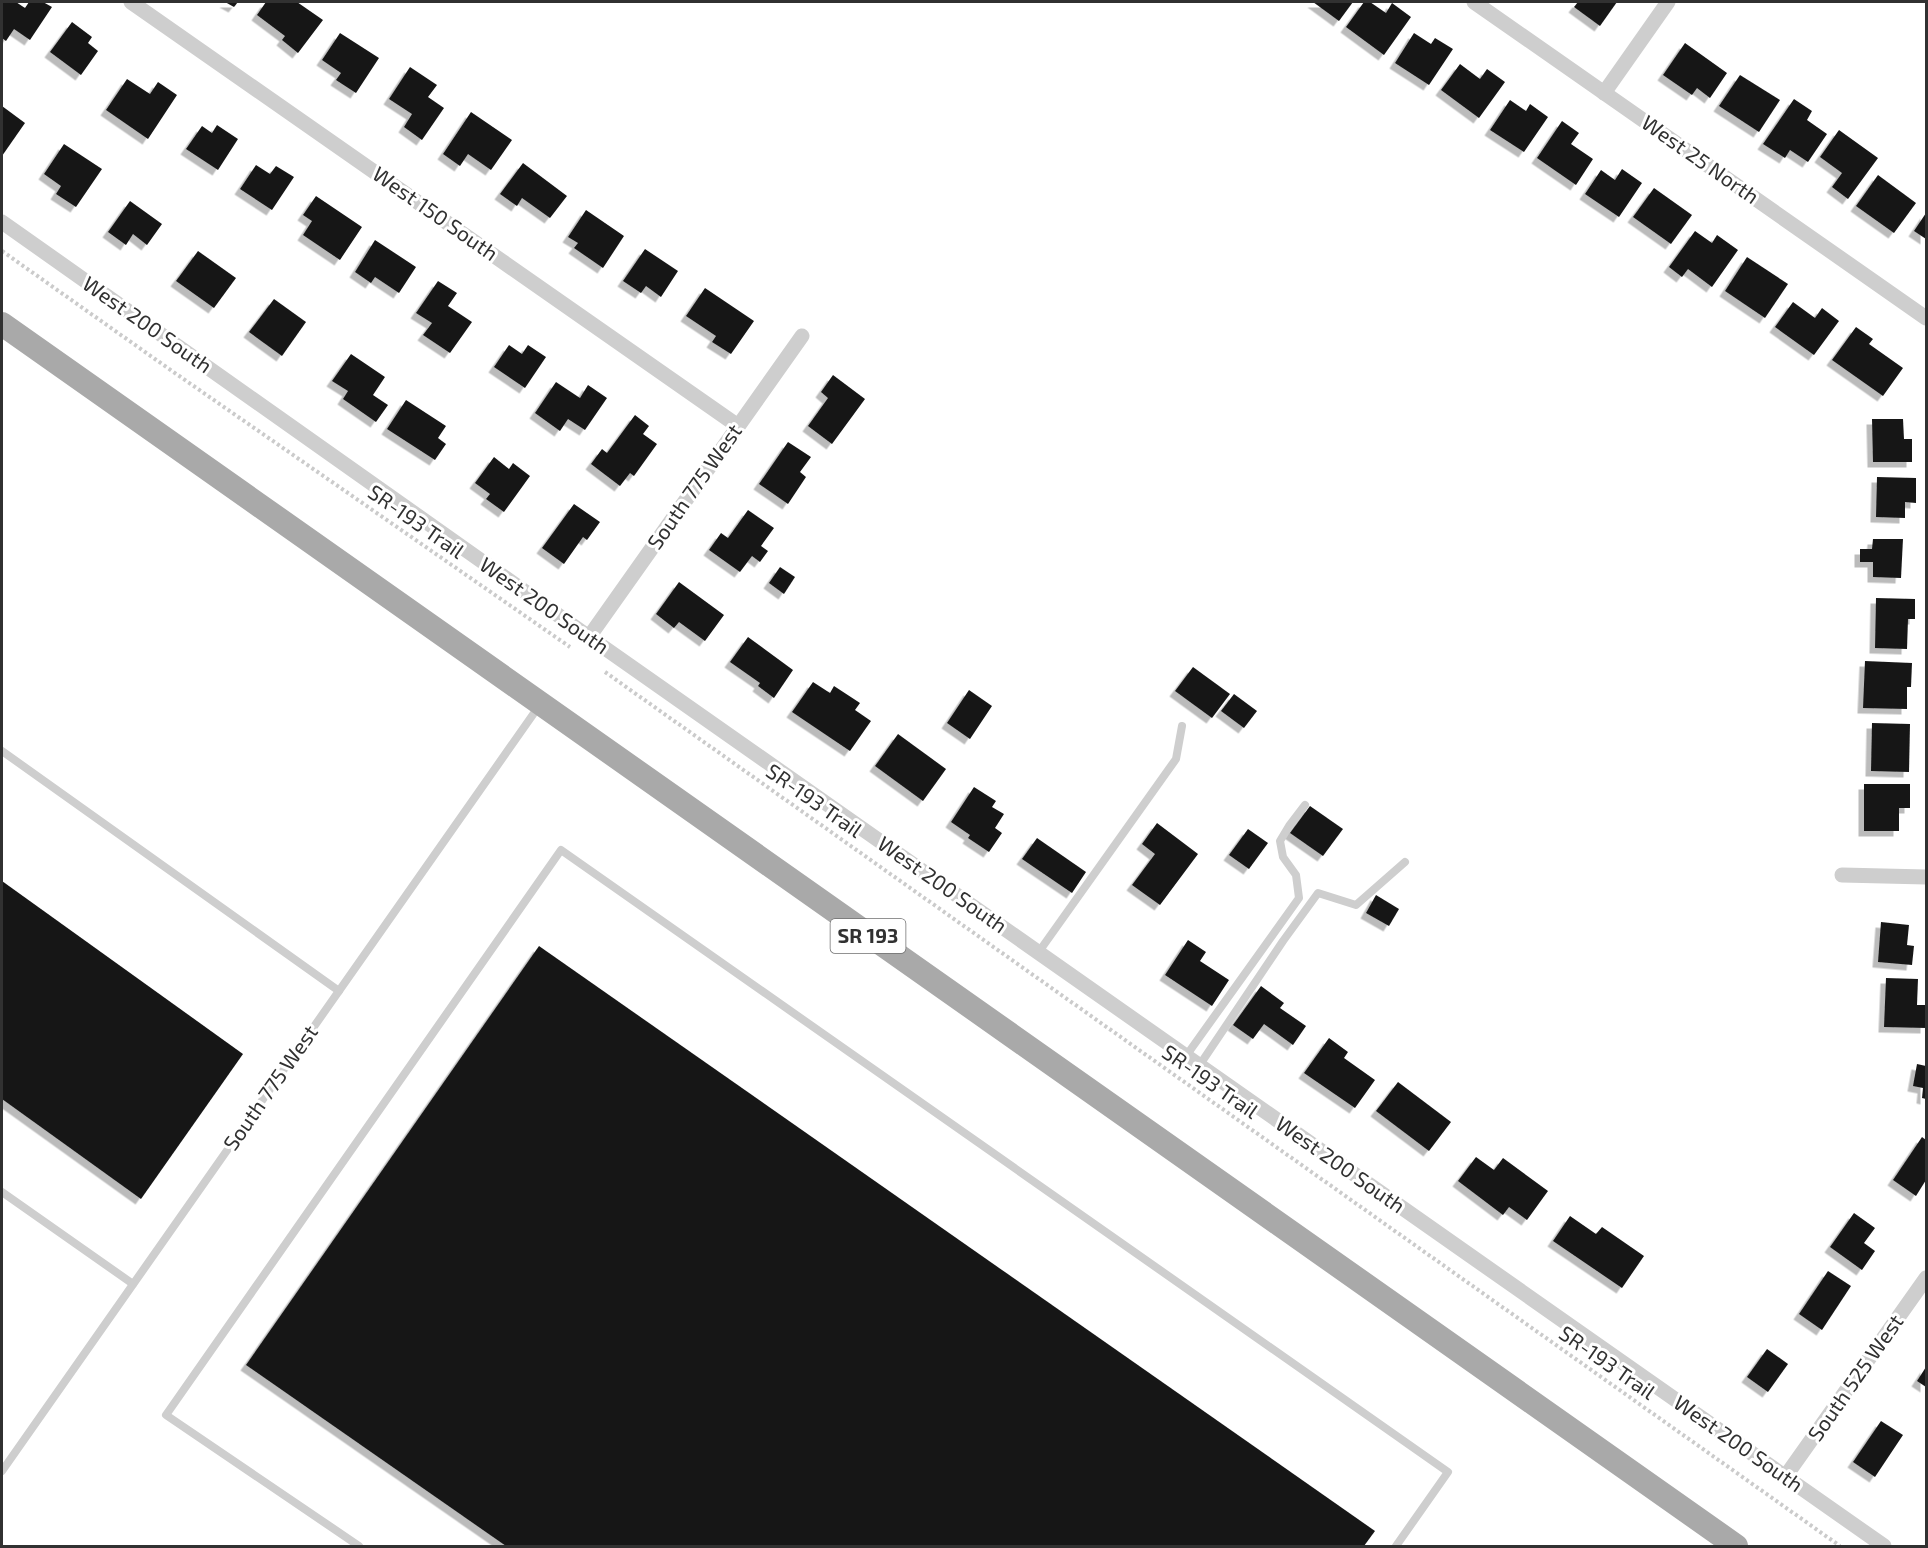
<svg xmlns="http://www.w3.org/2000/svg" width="1928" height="1548" font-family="'Exo 2',sans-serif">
<defs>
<filter id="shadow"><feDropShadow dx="-5.5" dy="5.5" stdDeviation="0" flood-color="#0004"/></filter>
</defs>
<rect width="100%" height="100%" fill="#fff"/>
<g fill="#181818" filter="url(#shadow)">
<path d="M2 2H16L25 8 29 2H43L52 7 30 40 14 29 6 41 2 38Z"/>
<path d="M225 2H238L234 7Z"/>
<path d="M266 2H297L323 20 298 53 282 40 285 36 257 15Z"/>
<path d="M1313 2H1353L1339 21Z"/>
<path d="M1364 2H1370L1386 13 1392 3 1411 17 1384 55 1346 27Z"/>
<path d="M1578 2H1617L1600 26 1574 7Z"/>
<path d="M72 22 92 37 88 43 98 51 81 75 50 52Z"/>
<path d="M340 33 379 58 356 93 336 80 341 73 322 60Z"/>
<path d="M1414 33 1431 44 1435 38 1453 49 1429 85 1395 63Z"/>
<path d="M1685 43 1727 73 1710 98 1697 88 1692 95 1663 75Z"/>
<path d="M1460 64 1480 79 1487 69 1505 82 1479 118 1441 90Z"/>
<path d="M410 67 437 85 428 97 444 108 422 140 404 127 412 114 389 99Z"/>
<path d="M1740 75 1780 100 1759 132 1719 106Z"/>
<path d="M127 79 150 94 158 82 177 95 148 139 106 110Z"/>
<path d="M1794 99 1812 111 1807 120 1827 134 1808 162 1790 150 1785 158 1763 144Z"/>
<path d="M1510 100 1526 111 1530 104 1548 117 1524 152 1490 130Z"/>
<path d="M2 106 25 123 2 156Z"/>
<path d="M471 112 512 140 491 170 468 154 460 166 443 154Z"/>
<path d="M1562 121 1579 133 1571 144 1593 159 1576 185 1537 158Z"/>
<path d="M217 125 238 139 218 170 186 149 202 126 212 133Z"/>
<path d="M1839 130 1878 158 1848 199 1832 187 1842 173 1820 157Z"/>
<path d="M64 144 102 169 76 207 56 194 61 186 44 174Z"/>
<path d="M523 163 567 196 550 218 522 198 517 206 500 194Z"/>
<path d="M256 165 270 174 276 166 294 177 272 210 240 189Z"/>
<path d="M1622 169 1642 183 1619 217 1585 194 1601 170 1615 180Z"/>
<path d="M1878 175 1916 203 1894 233 1856 206Z"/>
<path d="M1654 188 1692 215 1671 244 1633 217Z"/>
<path d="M316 196 362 227 340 260 303 235 312 221 303 215Z"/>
<path d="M130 201 162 224 147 245 133 234 126 245 108 232Z"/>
<path d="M586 210 624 236 603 268 574 248 578 243 568 237Z"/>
<path d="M1926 213V239L1914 231Z"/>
<path d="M1695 231 1712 243 1717 235 1738 250 1712 287 1688 269 1682 277 1669 267Z"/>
<path d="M375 240 416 267 399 293 375 277 371 283 355 272Z"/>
<path d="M645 249 678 271 661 297 646 286 641 293 623 281Z"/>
<path d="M198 251 236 278 214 308 176 281Z"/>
<path d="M1747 257 1788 284 1765 318 1725 291Z"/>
<path d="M438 281 457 293 448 306 472 322 450 353 423 335 432 323 416 313Z"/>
<path d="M705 288 754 321 731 354 712 342 716 336 686 316Z"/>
<path d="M274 299 306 322 282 356 249 332Z"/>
<path d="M1793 302 1815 318 1822 308 1839 321 1814 355 1775 327Z"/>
<path d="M1856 327 1873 339 1869 344 1903 368 1883 396 1832 360Z"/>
<path d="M509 345 522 354 528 345 546 357 525 388 494 367Z"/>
<path d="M351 354 385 377 373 395 388 405 376 422 343 399 348 391 332 381Z"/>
<path d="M833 375 865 399 832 444 808 426 828 398 821 392Z"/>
<path d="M556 382 580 398 588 385 607 398 585 430 568 419 560 431 535 413Z"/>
<path d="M406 400 446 426 438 438 446 444 435 460 387 429Z"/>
<path d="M635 415 649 426 643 434 657 444 634 476 630 473 620 486 591 464 602 449 607 453Z"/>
<path d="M1872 419H1903L1904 439H1912V462H1873Z"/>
<path d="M788 442 811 457 800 472 806 477 788 504 759 484Z"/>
<path d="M494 457 509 469 513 463 530 476 504 512 486 499 490 494 475 483Z"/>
<path d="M1877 477 1916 478V503L1905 502V518L1876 517Z"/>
<path d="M574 504 600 522 587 540 583 537 564 564 542 548Z"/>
<path d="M748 510 774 528 761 546 768 551 760 562 752 556 740 572 709 550 721 533 728 538Z"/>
<path d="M1873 539H1903L1901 578 1873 577V562H1860V549H1872Z"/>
<path d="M780 567 795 577 784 594 769 583Z"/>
<path d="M679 582 724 615 705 641 679 622 674 628 656 614Z"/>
<path d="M1876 598 1915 599V619H1908L1907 649 1875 648Z"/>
<path d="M748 637 793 670 774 698 758 686 760 683 730 662Z"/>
<path d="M1865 661 1912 663 1911 687H1907V709L1863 708Z"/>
<path d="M1193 667 1230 694 1212 718 1175 691Z"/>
<path d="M813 682 830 693 834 686 860 703 855 710 871 721 850 751 792 712Z"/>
<path d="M969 690 992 706 970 739 947 723Z"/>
<path d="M1234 694 1257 711 1244 728 1221 711Z"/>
<path d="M1872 723 1910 724 1909 772 1871 771Z"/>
<path d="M898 734 946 769 923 801 875 766Z"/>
<path d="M1864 784H1910V808H1899V831H1864Z"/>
<path d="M974 787 996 801 992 807 1004 814 995 828 1002 833 989 852 968 838 970 835 951 822Z"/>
<path d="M1310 806 1343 829 1323 856 1290 833Z"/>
<path d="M1157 823 1198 854 1160 905 1132 885 1155 854 1142 844Z"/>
<path d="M1248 829 1268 843 1249 869 1229 855Z"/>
<path d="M1037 838 1086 872 1072 893 1022 859Z"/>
<path d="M2 881 243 1054 141 1199 2 1099Z"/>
<path d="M1376 895 1399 909 1389 926 1366 913Z"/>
<path d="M1881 922 1909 925 1907 945 1914 946 1912 965 1878 962Z"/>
<path d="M1188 940 1206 952 1200 961 1229 980 1212 1006 1165 975Z"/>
<path d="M539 946 1375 1531 1364 1546H506L246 1365Z"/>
<path d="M1886 978 1918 979 1917 1005H1926V1028L1884 1027Z"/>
<path d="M1261 986 1284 1003 1280 1008 1306 1026 1293 1045 1264 1024 1253 1039 1233 1025Z"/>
<path d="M1329 1038 1348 1052 1344 1058 1375 1080 1355 1108 1304 1073Z"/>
<path d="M1917 1064 1926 1066V1099L1922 1098 1923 1088 1913 1086Z"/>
<path d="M1398 1082 1451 1122 1429 1151 1376 1111Z"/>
<path d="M1922 1137 1926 1140V1180L1916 1196 1893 1180Z"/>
<path d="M1476 1157 1494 1170 1503 1158 1548 1191 1527 1220 1509 1207 1503 1215 1458 1181Z"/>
<path d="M1854 1213 1875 1228 1864 1243 1875 1251 1862 1270 1830 1247Z"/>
<path d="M1570 1216 1596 1234 1602 1227 1644 1256 1622 1288 1553 1241Z"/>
<path d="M1828 1271 1851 1286 1822 1330 1799 1314Z"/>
<path d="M1767 1349 1788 1364 1768 1392 1747 1377Z"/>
<path d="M1926 1367V1387L1917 1381Z"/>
<path d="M1881 1421 1903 1435 1875 1477 1853 1462Z"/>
</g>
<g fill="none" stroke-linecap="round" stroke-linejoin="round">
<g stroke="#cbcbcb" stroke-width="4" stroke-dasharray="3 3" stroke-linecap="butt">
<path d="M2 251 172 371 570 647"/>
<path d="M605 672 1840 1546"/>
</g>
<g stroke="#cecece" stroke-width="8">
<path d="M2 751 339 991"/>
<path d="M1038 953 1176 759 1182 726"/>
<path d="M1186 1056 1299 898 1296 875 1283 857 1280 841 1289 826 1305 805"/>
<path d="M1199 1066 1283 941 1318 893 1356 905 1405 862"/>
<path d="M2 1192 133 1284"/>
<path d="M2 1471 539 706"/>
<path d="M359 1546 166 1415 561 850 1448 1472 1396 1546"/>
</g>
<g stroke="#cecece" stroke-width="15">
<path d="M131 2 738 426"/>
<path d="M1474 2 1926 318"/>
<path d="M1604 93 1668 2"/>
<path d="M2 222 589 637 1884 1546"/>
<path d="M589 637 802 336"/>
<path d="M1842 875 1926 877"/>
<path d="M1785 1477 1926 1278"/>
</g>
<path stroke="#a9a9a9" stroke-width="24" d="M2 324 1736 1546"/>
</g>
<g text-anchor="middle" stroke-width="6" stroke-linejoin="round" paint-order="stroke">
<rect fill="#fff" stroke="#6f6f6f" stroke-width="1.5" x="830.5" y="919" width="75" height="34" rx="4.5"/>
<g font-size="20" font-weight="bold" fill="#313131">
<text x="868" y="943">SR 193</text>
</g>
<g font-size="21" fill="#313131" stroke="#fff">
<text transform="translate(1700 160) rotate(35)" y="7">West 25 North</text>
<text transform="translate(435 214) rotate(35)" y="7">West 150 South</text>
<text transform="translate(147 325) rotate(35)" y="7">West 200 South</text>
<text transform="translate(695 487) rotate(-55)" y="7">South 775 West</text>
<text transform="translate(416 522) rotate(35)" y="7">SR-193 Trail</text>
<text transform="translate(544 606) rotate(35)" y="7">West 200 South</text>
<text transform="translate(814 801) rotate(35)" y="7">SR-193 Trail</text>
<text transform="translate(942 885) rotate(35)" y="7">West 200 South</text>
<text transform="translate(1210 1082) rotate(35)" y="7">SR-193 Trail</text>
<text transform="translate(271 1088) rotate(-55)" y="7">South 775 West</text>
<text transform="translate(1340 1165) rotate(35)" y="7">West 200 South</text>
<text transform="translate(1607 1363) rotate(35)" y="7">SR-193 Trail</text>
<text transform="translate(1856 1378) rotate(-55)" y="7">South 525 West</text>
<text transform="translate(1738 1444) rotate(35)" y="7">West 200 South</text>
</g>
</g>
<rect width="1928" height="1548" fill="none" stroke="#313131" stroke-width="6"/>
</svg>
